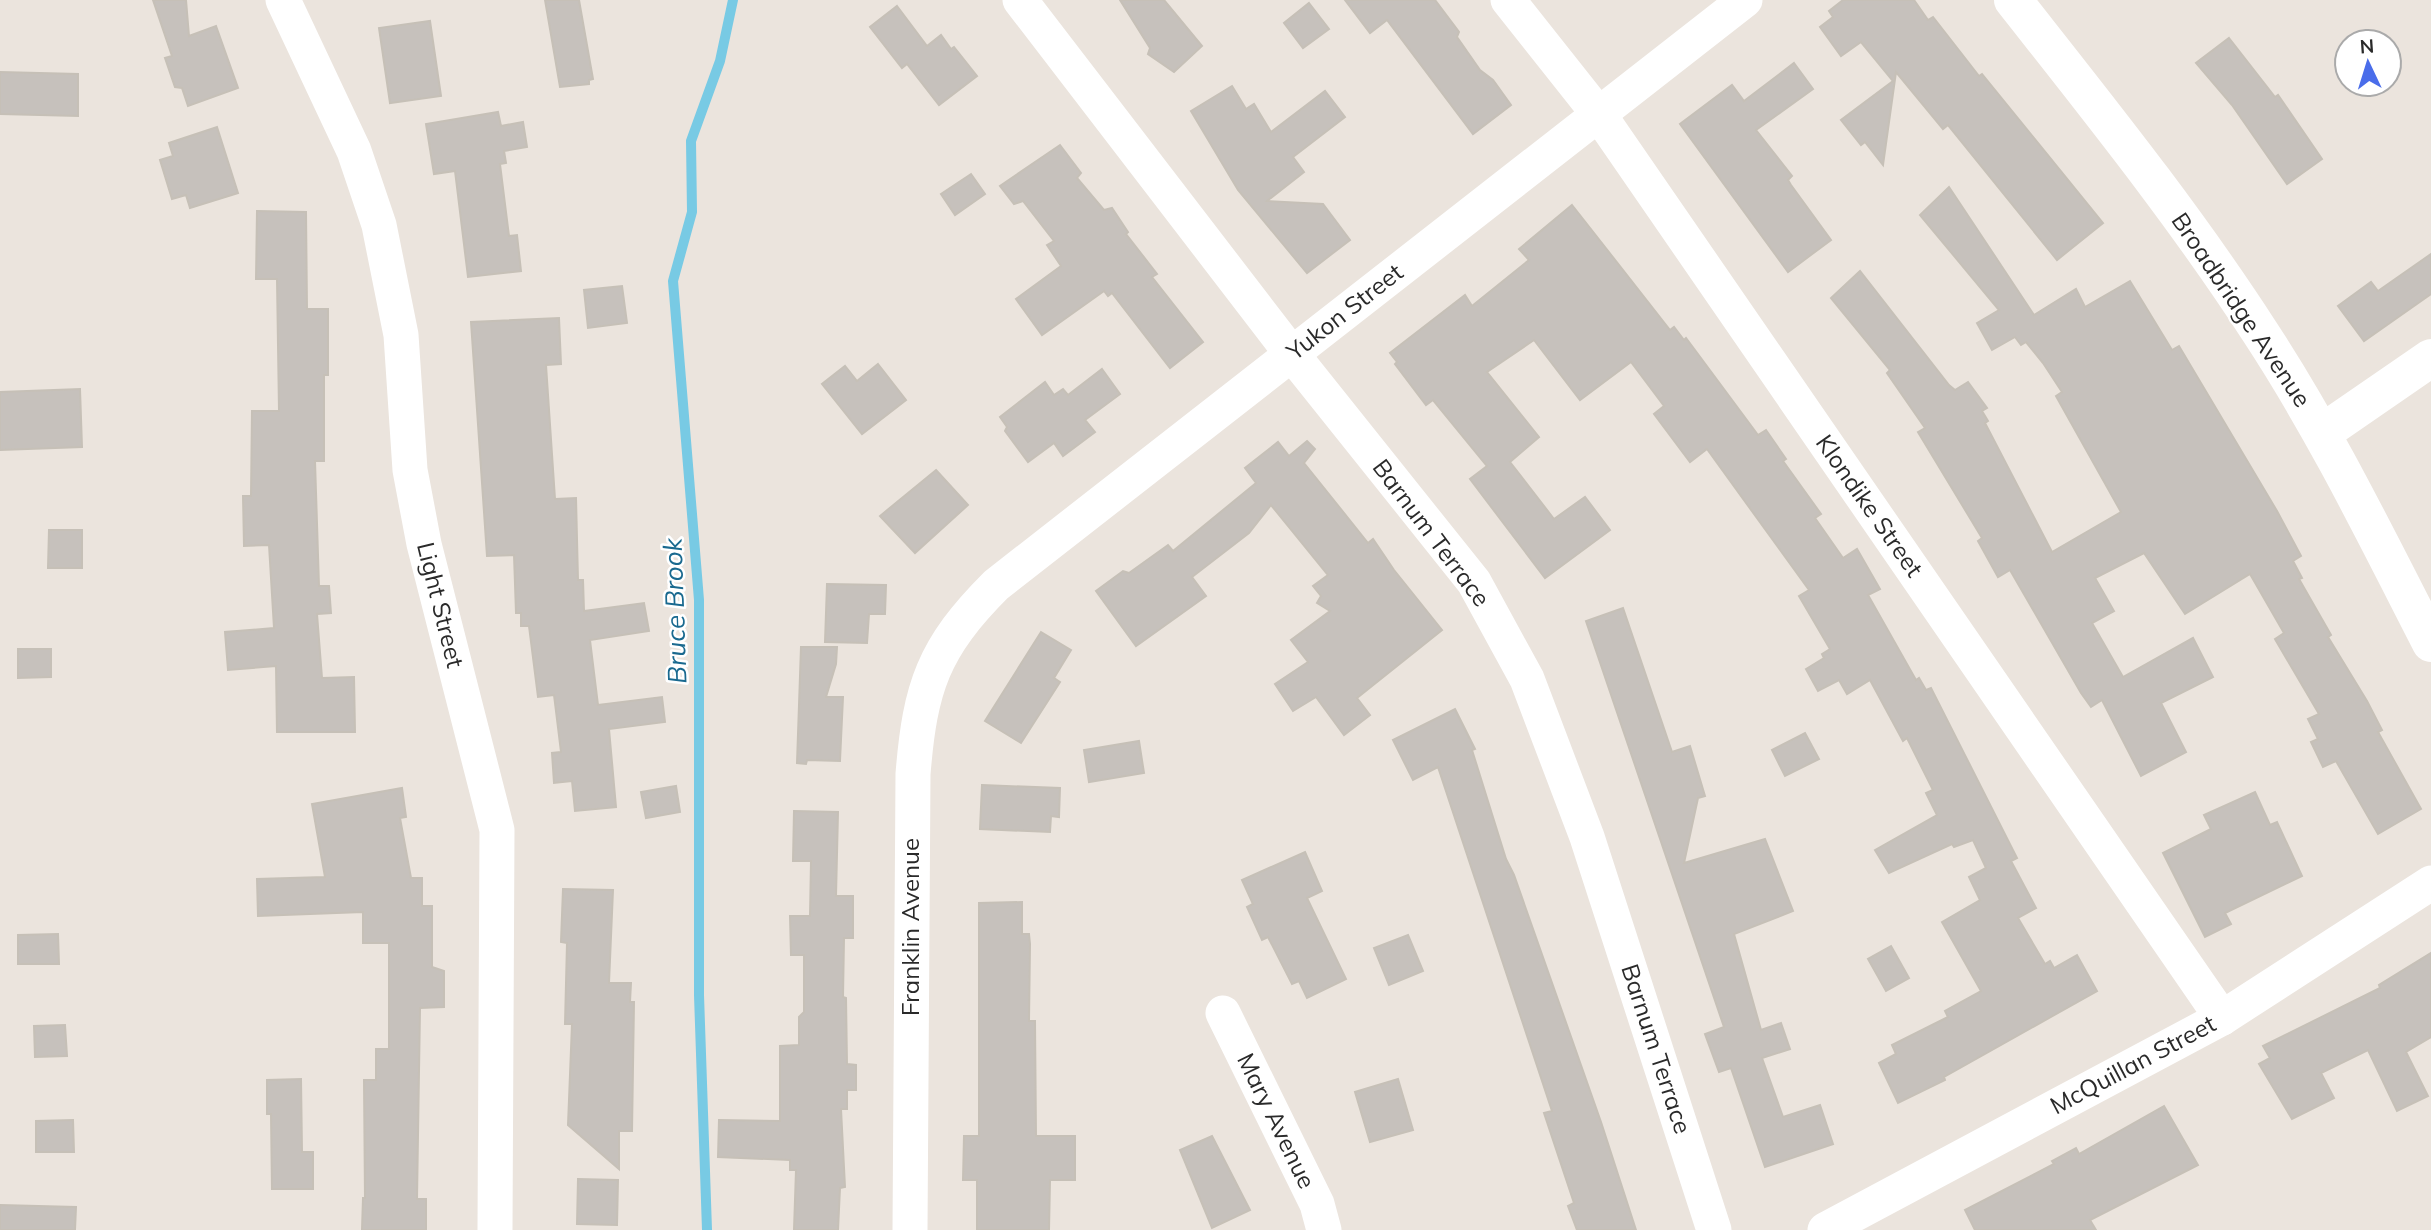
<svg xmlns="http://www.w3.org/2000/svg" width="2431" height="1230" font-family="Mulish,sans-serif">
<rect width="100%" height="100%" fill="#ebe4dd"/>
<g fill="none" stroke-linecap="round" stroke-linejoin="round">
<path stroke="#78cae4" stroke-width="10" d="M707 1230 699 995V600L673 281 692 212 691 141 720 61 733 0"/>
</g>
<g fill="#c6c1bc" stroke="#c6c0b7" stroke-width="2">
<path d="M153 0H186L189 36 216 26 238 88 188 106 182 88 175 87 165 58 172 56Z"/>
<path d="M545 0H579L593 79 589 80V84L560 87Z"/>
<path d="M1120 0H1164L1202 46 1174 72 1148 54 1150 48Z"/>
<path d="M1345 0H1435L1459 32 1457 37 1480 70 1493 80 1511 105 1473 134 1387 20 1370 33Z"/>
<path d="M1843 0H1914L1928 20 1933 17 1979 76 1982 74 2103 223 2057 260 1948 125 1943 129 1896 72 1883 165 1865 142 1861 145 1841 120 1893 81 1861 42 1841 56 1820 27 1833 17 1829 11Z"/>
<path d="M1309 3 1329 29 1303 48 1284 23Z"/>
<path d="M897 6 927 46 941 35 951 49 954 47 977 76 939 105 907 64 902 68 870 27Z"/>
<path d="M430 21 441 96 390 103 379 28Z"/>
<path d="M2229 38 2275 97 2278 95 2322 159 2287 184 2232 105 2196 63Z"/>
<path d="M1794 63 1813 89 1756 130 1792 176 1788 180 1791 185 1831 240 1788 272 1680 124 1732 85 1744 101Z"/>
<path d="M0 72 78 74V116L0 114Z"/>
<path d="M1232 86 1246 109 1254 104 1271 132 1325 91 1345 117 1293 157 1304 172 1267 201 1323 204 1350 240 1307 273 1238 190 1191 111Z"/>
<path d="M498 112 501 126 523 122 527 147 504 151 506 163 500 164 509 236 517 235 521 271 468 277 455 171 434 174 426 124Z"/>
<path d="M217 127 238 193 190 208 186 195 172 199 160 160 173 156 169 143Z"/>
<path d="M1060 145 1081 173 1077 178 1104 210 1112 208 1128 232 1126 234 1157 274 1152 277 1203 342 1170 368 1112 293 1108 296 1104 291 1042 335 1016 299 1061 266 1047 245 1054 241 1023 201 1014 204 1000 186Z"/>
<path d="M971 174 985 194 955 215 941 194Z"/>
<path d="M1949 187 2034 315 2076 289 2085 307 2130 281 2172 350 2179 346 2277 511 2301 556 2293 561 2302 578 2299 579 2331 635 2328 637 2367 701 2382 730 2378 732 2421 809 2378 834 2336 761 2323 767 2311 742 2318 739 2308 719 2319 714 2275 639 2284 633 2250 574 2185 614 2144 553 2095 578 2114 611 2092 623 2123 677 2193 638 2213 677 2161 703 2186 752 2141 776 2102 700 2091 707 2081 693 2010 570 1998 577 1978 541 1982 538 1918 432 1925 428 1887 373 1890 370 1831 298 1860 271 1949 385 1955 390 1968 382 1987 408 1982 411 1988 421 1985 423 2052 552 2121 512 2056 396 2062 392 2043 363 2026 342 2021 345 2015 337 1992 350 1977 323 1999 310 1920 215Z"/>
<path d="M1572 205 1670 330 1674 327 1684 340 1686 338 1758 435 1766 430 1786 459 1783 461 1821 514 1815 518 1843 558 1857 549 1880 589 1868 595 1916 680 1919 678 1926 690 1931 688 2017 858 2011 861 2036 908 2018 918 2045 964 2050 961 2054 968 2077 955 2097 991 1944 1077 1945 1080 1898 1103 1879 1063 1896 1054 1892 1045 1948 1017 1945 1011 1981 991 1942 922 1980 900 1969 877 1986 868 1973 840 1954 847 1952 844 1889 873 1875 850 1937 815 1926 793 1933 790 1907 738 1903 741 1870 680 1847 694 1839 680 1818 691 1806 669 1824 658 1822 654 1830 649 1799 596 1809 590 1707 449 1690 462 1654 414 1664 406 1631 362 1580 400 1534 340 1487 372 1539 437 1510 462 1554 519 1585 497 1610 530 1545 578 1470 479 1487 466 1433 400 1426 405 1395 364 1397 362 1390 353 1465 295 1472 306 1529 260 1519 249Z"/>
<path d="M257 211 306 212 307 309H328V375H324V461H315L319 586H329L331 613 317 614 322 678 354 677 355 732H277L276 666 228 670 225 632 274 628 269 545 244 546 243 496H251L252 411H279L277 279H256Z"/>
<path d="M2431 254V294L2364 341 2338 306 2371 282 2378 291Z"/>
<path d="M622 286 627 323 588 328 584 290Z"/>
<path d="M559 318 561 364 546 365 555 499 576 498 578 580H583L584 611 644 603 649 631 590 640 598 705 662 697 665 722 609 729 616 807 575 811 572 781 554 783 552 753 561 752 554 695 538 697 529 626H521V613H516L514 555 487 556 471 322Z"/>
<path d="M878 364 906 400 862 434 822 384 845 366 857 381Z"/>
<path d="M1102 369 1120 394 1085 420 1095 432 1063 456 1054 443 1028 462 1005 431 1007 427 1000 417 1045 382 1054 395 1063 389 1068 395Z"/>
<path d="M80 389 82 447 0 450V392Z"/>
<path d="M1307 441 1315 449 1304 463 1368 543 1373 539 1394 570 1442 630 1357 698 1370 715 1344 735 1316 697 1293 711 1275 684 1308 662 1291 640 1330 611 1317 603 1321 596 1313 586 1328 575 1271 505 1249 533 1192 577 1206 596 1136 646 1096 591 1123 571 1129 573 1168 545 1173 551 1256 483 1245 468 1278 442 1289 456Z"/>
<path d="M936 470 968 505 915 553 880 516Z"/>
<path d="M49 530H82V568H48Z"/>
<path d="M827 584 886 585 885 614H869L867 643 825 642Z"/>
<path d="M1623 608 1672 752 1690 746 1705 796 1698 798 1684 863 1765 839 1793 911 1734 934 1761 1030 1781 1023 1790 1049 1762 1058 1783 1117 1820 1105 1833 1144 1765 1167 1731 1068 1719 1072 1705 1034 1724 1027 1586 621Z"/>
<path d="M1041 632 1071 650 1054 678 1060 682 1021 743 985 721Z"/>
<path d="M801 647H837L836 664 826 697H843L840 761 807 760 806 764 797 763Z"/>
<path d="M18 649H51V677L18 678Z"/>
<path d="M1455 709 1475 749 1472 750 1506 859 1514 875 1601 1122 1636 1230H1577L1568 1206 1574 1203 1544 1113 1552 1111 1438 767 1413 780 1393 740Z"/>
<path d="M1805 733 1819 759 1785 776 1772 750Z"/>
<path d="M1139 741 1144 773 1089 782 1084 750Z"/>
<path d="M982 785 1060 788 1059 817 1051 816 1050 832 980 829Z"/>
<path d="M676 786 680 812 646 818 641 792Z"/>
<path d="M402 788 406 817 400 818 411 878H422V906H432V967L444 971V1007L420 1008 417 1199H426V1230H362L363 1198H365L364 1080H376V1049H389V943H363V912L258 916 257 879 325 877 312 804Z"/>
<path d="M2255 792 2270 825 2277 822 2302 876 2225 913 2231 924 2205 937 2163 853 2211 829 2204 815Z"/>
<path d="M794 811 838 812 836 896H853V938H844L843 997 846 998 847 1064 856 1065V1090H847V1109H841L845 1187 840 1188 838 1230H794L796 1170H790V1160L718 1157 719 1120 780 1121V1046L799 1045V1017L804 1012V955H791L790 916H810L811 861H793Z"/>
<path d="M1305 852 1322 891 1307 898 1346 979 1307 998 1299 981 1292 984 1268 937 1262 940 1247 907 1253 904 1242 880Z"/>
<path d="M563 889 613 890 609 983H631L630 1002H634L632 1131H619V1169L568 1125 572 1024H565L567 943 561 942Z"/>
<path d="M1022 902V934H1029L1030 944 1029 1021H1035L1036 1136H1075V1180H1050L1049 1230H977V1180H963L964 1136H979V903Z"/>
<path d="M58 934 59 964H18V935Z"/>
<path d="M1408 935 1423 971 1389 985 1374 948Z"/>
<path d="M1891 946 1909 978 1886 991 1868 959Z"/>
<path d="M2431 953V1037L2406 1052 2428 1096 2397 1111 2368 1050 2321 1073 2334 1098 2292 1119 2259 1064 2270 1058 2263 1046 2380 988 2379 985Z"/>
<path d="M65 1025 67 1056 35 1057 34 1026Z"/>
<path d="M301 1079 302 1152H313V1189H272L271 1114H267V1080Z"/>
<path d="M1398 1079 1413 1130 1370 1142 1355 1092Z"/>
<path d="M2164 1106 2198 1165 2090 1220 2096 1230H1975L1965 1210 2054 1164 2052 1161 2076 1148 2079 1154Z"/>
<path d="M73 1120 74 1152H36V1121Z"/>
<path d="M1212 1136 1250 1210 1212 1228 1180 1150Z"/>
<path d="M578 1179 618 1180 617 1225 577 1224Z"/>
<path d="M0 1205 76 1207 75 1230H0Z"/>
</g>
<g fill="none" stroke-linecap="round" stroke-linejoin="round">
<g stroke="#fff" stroke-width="35">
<path d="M283 0 354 151 379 225 401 335 410 470 424 544 497 830 495 1230"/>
<path d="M1020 0 1291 353 1474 582 1527 679 1587 837 1714 1230"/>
<path d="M1508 0 1600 116 2222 1018"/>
<path d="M1223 1013 1317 1204 1324 1230"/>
<path d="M910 1230 913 774C920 687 933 648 996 585L1745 0"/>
<path d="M1825 1230 2222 1018 2431 883"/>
</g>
<g stroke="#fff" stroke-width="38">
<path d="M2013 0C2098 108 2185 216 2260 332 2325 431 2377 538 2431 643"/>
<path d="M2322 433 2431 358"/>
</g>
</g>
<g text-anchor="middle" stroke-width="5" stroke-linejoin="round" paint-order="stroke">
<g font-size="24" fill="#2a2a2a" stroke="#fff">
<text transform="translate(2241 310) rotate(56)" y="8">Broadbridge Avenue</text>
<text transform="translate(1345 312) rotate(-38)" y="8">Yukon Street</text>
<text transform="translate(1869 506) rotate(55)" y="8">Klondike Street</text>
<text transform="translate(1431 533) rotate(53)" y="8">Barnum Terrace</text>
<text transform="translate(440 605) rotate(76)" y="8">Light Street</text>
<text transform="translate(911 927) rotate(-90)" y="8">Franklin Avenue</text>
<text transform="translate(1656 1049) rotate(72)" y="8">Barnum Terrace</text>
<text transform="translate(2133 1065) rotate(-28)" y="8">McQuillan Street</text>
<text transform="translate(1276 1121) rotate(64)" y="8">Mary Avenue</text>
</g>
<g font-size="26" font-style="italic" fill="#19698f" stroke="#fff">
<text transform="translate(675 611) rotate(-92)" y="9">Bruce Brook</text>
</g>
</g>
<g transform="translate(2368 63) rotate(356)"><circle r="33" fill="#ffffff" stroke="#aaaaaa" stroke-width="2"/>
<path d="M0-5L12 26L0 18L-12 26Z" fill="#4a6dea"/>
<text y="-10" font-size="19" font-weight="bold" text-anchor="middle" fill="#2a2a2a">N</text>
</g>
</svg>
